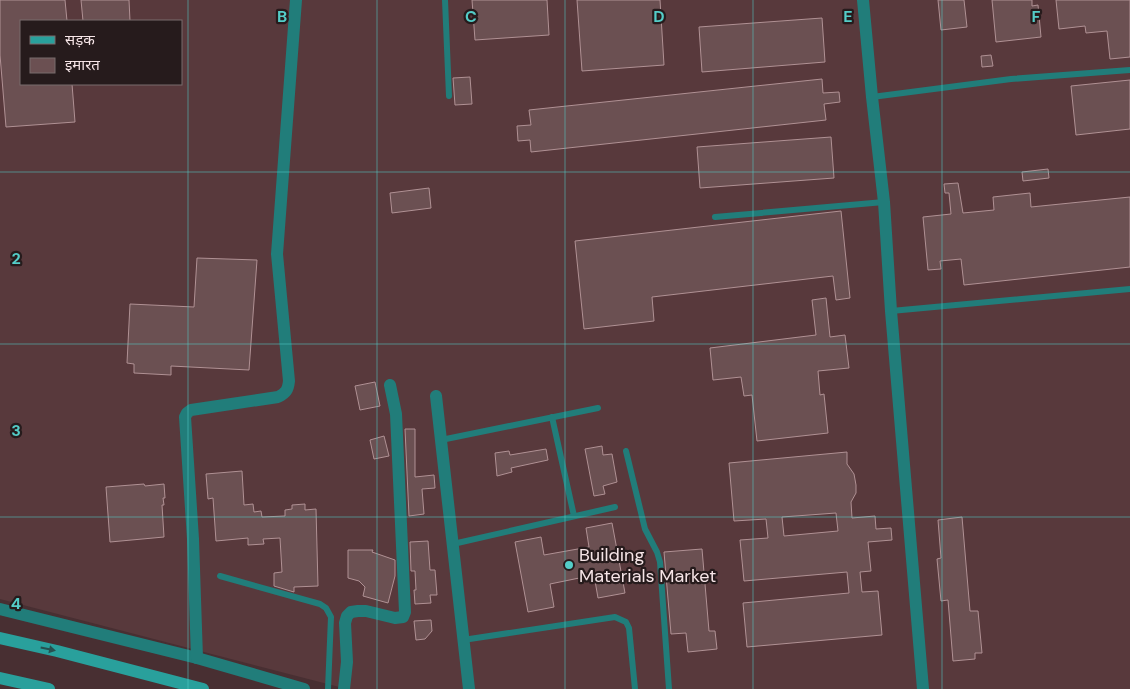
<svg xmlns="http://www.w3.org/2000/svg" width="1130" height="689" font-family="'DM Sans','Noto Sans Devanagari',sans-serif">
<rect width="100%" height="100%" fill="#482f32"/>
<path fill="#58393c" fill-rule="evenodd" d="M0 0H1130V689H347L0 599ZM21 21H181V84H21Z"/>
<g fill="#6b5052" stroke="#b09194" fill-rule="evenodd">
<path d="M0 0H65L67 21H21V84H72L75 122 6 127 0 55Z"/>
<path d="M81 0H129L130 21H83Z"/>
<path d="M472 0H547L549 35 475 40Z"/>
<path d="M577 0H660L664 65 582 71Z"/>
<path d="M938 0H964L967 27 941 30Z"/>
<path d="M992 0H1032V6L1038 5 1041 37 996 42Z"/>
<path d="M1056 0H1130V57L1110 59 1107 31 1086 33 1085 26 1059 29Z"/>
<path d="M822 18 825 62 702 72 699 27Z"/>
<path d="M991 55 993 66 982 67 981 56Z"/>
<path d="M470 77 472 104 455 105 453 78Z"/>
<path d="M822 79 823 93 839 92 840 102 824 104 826 120 531 152 530 140 518 141 517 126 531 125 529 110Z"/>
<path d="M1130 80V129L1076 135 1071 86Z"/>
<path d="M831 137 834 178 700 188 697 147Z"/>
<path d="M1048 169 1049 178 1023 181 1022 172Z"/>
<path d="M958 183 963 213 994 210 993 197 1030 193 1031 207 1130 197V267L964 285 961 259 940 261 941 269 928 270 923 217 951 214 949 193H945L944 184Z"/>
<path d="M429 188 431 208 392 213 390 193Z"/>
<path d="M841 211 850 298 836 300 833 276 652 297 654 321 584 329 575 241Z"/>
<path d="M197 258 257 260 249 370 171 366V375L134 373V364L127 363 130 304 194 307Z"/>
<path d="M826 298 830 337 845 335 849 368 818 371 820 395 824 394 828 433 757 441 752 395 744 396 741 377 713 380 710 348 816 335 812 300Z"/>
<path d="M375 382 380 406 360 410 355 386Z"/>
<path d="M405 429H415V477L434 475 435 488 422 489 424 514 409 516Z"/>
<path d="M384 436 389 456 374 459 370 440Z"/>
<path d="M602 446 603 455 612 454 617 482 603 486 605 494 594 496 585 449Z"/>
<path d="M546 449 548 460 511 468 512 472 497 476 495 453 509 451 510 455Z"/>
<path d="M847 452V464L854 474 856 485V493L851 502 852 518 875 516 876 529 891 528 892 540 868 542 871 571 860 572 862 592 878 591 882 635 747 647 743 603 849 593 847 572 744 581 740 540 768 538 766 519 734 521 729 463ZM836 513 838 531 784 536 782 517Z"/>
<path d="M242 471 244 505 253 504 254 512 261 511 262 517 285 516V510L292 509V505L305 504V510L316 509 318 586 294 587V592L274 586V573L282 572 280 538 263 539 264 544 248 545V538L216 541 213 498 208 499 206 474Z"/>
<path d="M144 484 145 486 164 484 165 498H163L164 505H162L164 537 110 542 106 487Z"/>
<path d="M962 517 970 611H978L982 653H975V659L953 661 948 600 941 601 937 559 941 558 938 520Z"/>
<path d="M612 523 625 593 598 598 594 575 550 584 554 607 528 612 515 542 541 537 544 555 589 547 586 528Z"/>
<path d="M428 541 430 570H435L437 595H430L431 603 415 604 414 590H416L415 571H411L410 542Z"/>
<path d="M702 549 709 631H715L717 649 688 652 686 633 671 634 664 552Z"/>
<path d="M348 550H373L372 552 395 560V576L388 603 363 596 365 587 359 581 348 578Z"/>
<path d="M431 620 432 631 425 639 416 640 414 621Z"/>
</g>
<g fill="none" stroke-linecap="round" stroke-linejoin="round">
<g stroke="#217d7a" stroke-width="6">
<path d="M445 0 449 96"/>
<path d="M872 97 1011 79 1130 70"/>
<path d="M715 217 884 202"/>
<path d="M891 311 1130 289"/>
<path d="M552 417 574 516"/>
<path d="M441 440 598 408"/>
<path d="M626 451 645 529 657 552 660 562 669 689"/>
<path d="M453 544 615 507"/>
<path d="M220 576 320 604 326 608 331 617 328 689"/>
<path d="M463 640 615 617 626 622 629 628 635 689"/>
</g>
<g stroke="#217d7a" stroke-width="12">
<path d="M863 0 872 97 884 202 891 311 923 689"/>
<path d="M436 396 469 689"/>
<path d="M0 609 197 658 304 689"/>
<path d="M197 658 193 539 185 417 187 413 191 410 278 397C286 393 288 390 289 381L277 254 296 0"/>
<path d="M344 689 347 662 345 623 347 616 351 612 358 611H366L395 618 403 617 405 612 396 414 390 385"/>
</g>
<g stroke="#29a09c" stroke-width="12">
<path d="M0 638 57 651 203 689"/>
<path d="M0 678 49 689"/>
</g>
</g>
<defs><path id="oneway-solid" d="M-6-.8H1V-3.2L6.5 0L1 3.2V.8H-6Z" transform="scale(1.25)"/></defs>
<use fill="#27504f" href="#oneway-solid" transform="translate(48 649) rotate(12)"/>
<path fill="none" stroke="#54cdc8" stroke-width="1" stroke-opacity="0.55" d="M188 0V689M377 0V689M565 0V689M753 0V689M942 0V689M0 172H1130M0 344H1130M0 517H1130"/>
<circle fill="#54cdc8" stroke="#261b1c" stroke-width="2" cx="569" cy="565" r="5"/>
<g text-anchor="middle" stroke-width="4.5" stroke-linejoin="round" paint-order="stroke">
<g font-size="18" fill="#f6e5e7" stroke="#261b1c" text-anchor="start">
<text x="579" y="561">Building<tspan x="579" dy="21">Materials Market</tspan></text>
</g>
</g>
<g font-size="16" text-anchor="middle" font-weight="bold" fill="#54cdc8" stroke="#261b1c" stroke-width="4.5" stroke-linejoin="round" paint-order="stroke">
<text x="282" y="22">B</text>
<text x="471" y="22">C</text>
<text x="659" y="22">D</text>
<text x="848" y="22">E</text>
<text x="1036" y="22">F</text>
<text x="16" y="264">2</text>
<text x="16" y="436">3</text>
<text x="16" y="609">4</text>
</g>
<rect x="20" y="20" width="162" height="65" fill="#261b1c" stroke="#796c6d"/>
<rect x="30" y="36" width="25" height="8" fill="#29a09c" stroke="#796c6d"/>
<text x="65" y="45" font-size="15" fill="#f6e5e7">सड़क</text>
<rect x="30" y="58" width="25" height="15" fill="#6b5052" stroke="#796c6d"/>
<text x="65" y="70" font-size="15" fill="#f6e5e7">इमारत</text>
</svg>
